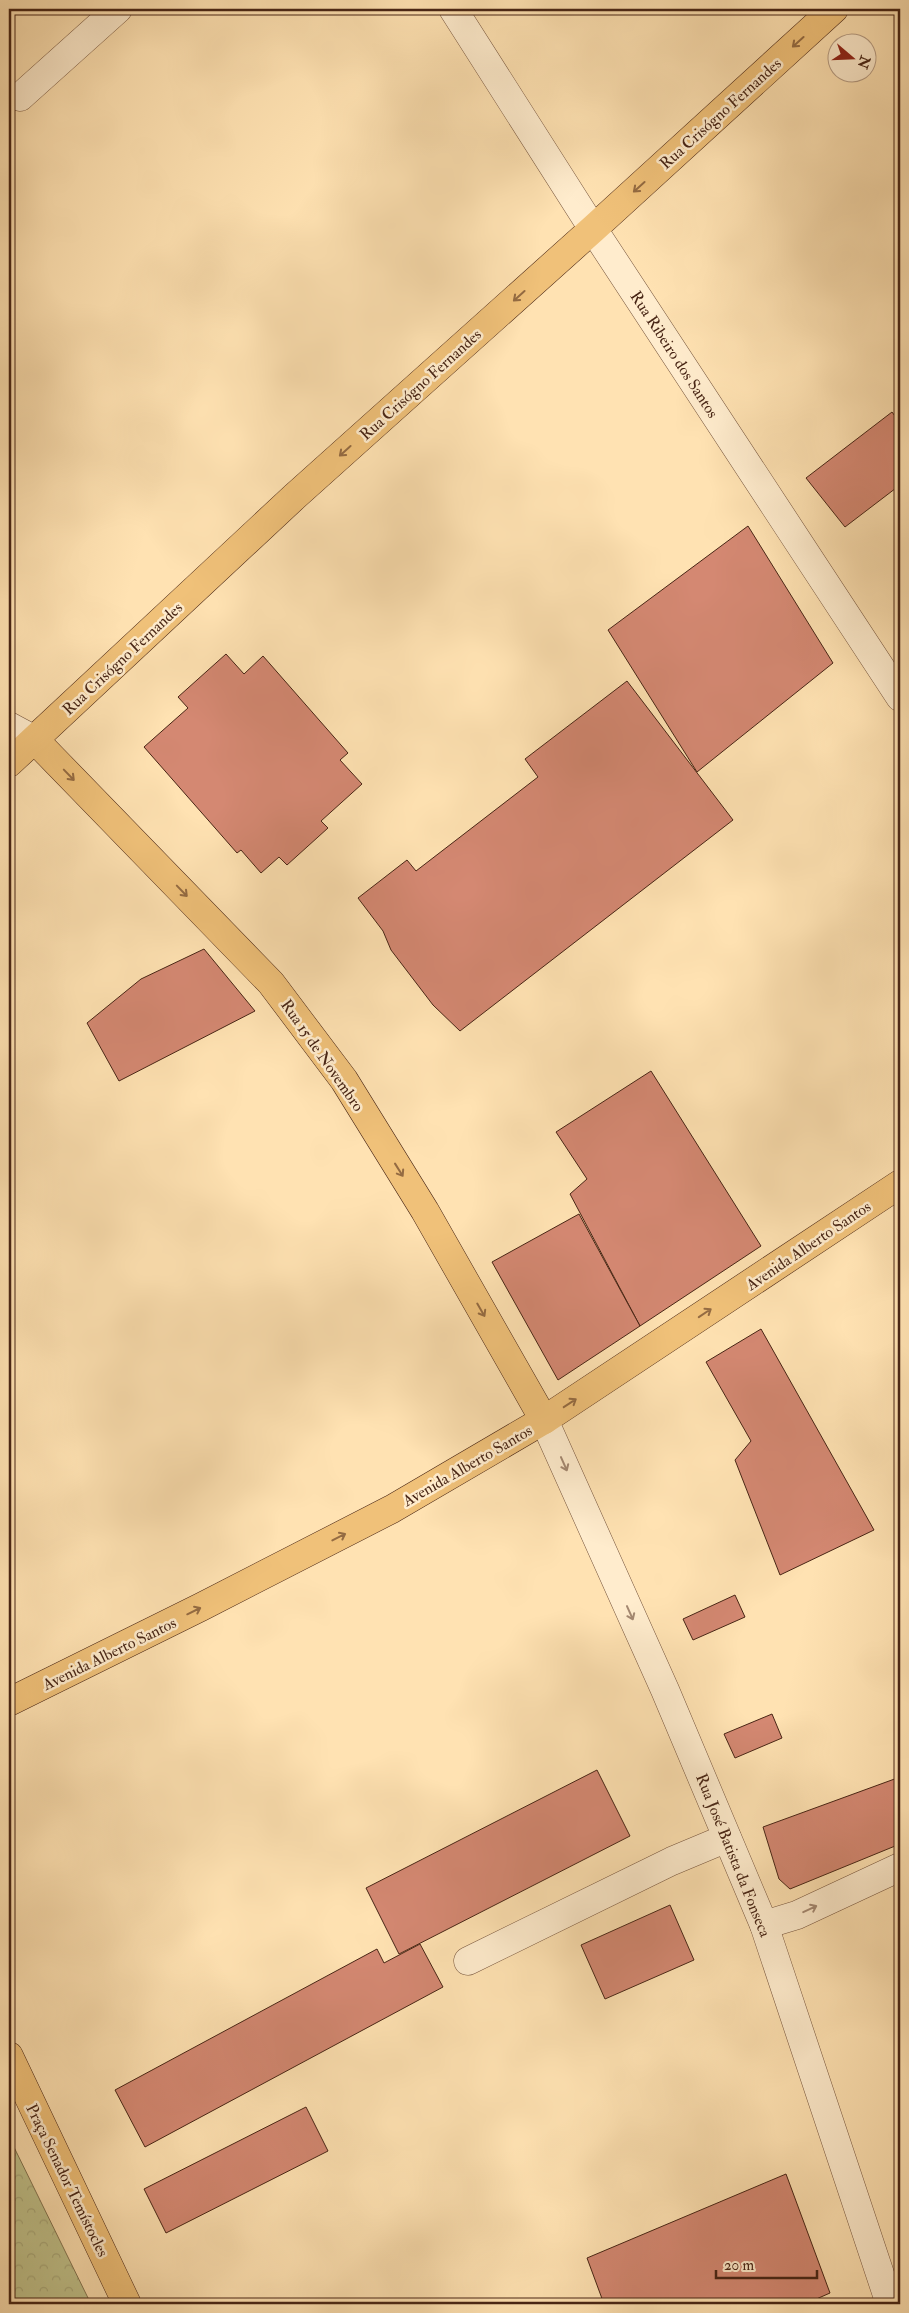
<svg xmlns="http://www.w3.org/2000/svg" width="909" height="2313" font-family="'IM FELL Double Pica',serif">
<defs>
<pattern id="park-crowns" width="20" height="18" patternUnits="userSpaceOnUse" patternTransform="scale(1.25)"><rect width="20" height="18" fill="#c1c38c"/><path d="M2 6a3 3 0 1 1 6 0M12 15a3 3 0 1 1 6 0" fill="none" stroke="#a7a778"/></pattern>
</defs>
<rect width="100%" height="100%" fill="#ffe2b2"/>
<filter id="stains"><feTurbulence type="fractalNoise" baseFrequency=".004" numOctaves="4"/><feColorMatrix values="0 0 0 0 .2 0 0 0 0 .09 0 0 0 0 .02 0 0 0 .5 -.17"/></filter>
<radialGradient id="worn" r=".72"><stop offset=".6" stop-color="#630" stop-opacity="0"/><stop offset="1" stop-color="#630" stop-opacity=".3"/></radialGradient>
<path fill="url(#park-crowns)" stroke="#847450" d="M9 2137 91 2304H9Z"/>
<g fill="#d48872" stroke="#482515">
<path d="M892 412 900 423V485L845 527 806 478Z"/>
<path d="M748 526 833 663 697 772 608 630Z"/>
<path d="M226 654 244 674 263 656 348 753 340 760 362 784 321 821 328 828 287 865 279 857 261 873 241 850 237 853 144 747 188 708 178 697Z"/>
<path d="M627 681 733 820 460 1031 433 1005 391 950 383 931 358 898 407 860 416 871 538 777 525 759Z"/>
<path d="M204 949 255 1011 119 1081 87 1023 141 979Z"/>
<path d="M651 1071 761 1246 640 1326 570 1194 587 1179 556 1132Z"/>
<path d="M579 1214 640 1326 558 1380 492 1262Z"/>
<path d="M761 1329 874 1530 780 1575 735 1460 751 1441 706 1362Z"/>
<path d="M735 1595 745 1617 693 1640 683 1619Z"/>
<path d="M772 1714 782 1738 735 1758 724 1734Z"/>
<path d="M597 1770 630 1836 399 1954 366 1888Z"/>
<path d="M900 1777V1844L790 1889 779 1879 763 1827Z"/>
<path d="M670 1905 694 1960 605 1999 581 1945Z"/>
<path d="M420 1944 443 1987 145 2147 115 2090 377 1949 384 1963Z"/>
<path d="M306 2107 328 2151 166 2233 144 2189Z"/>
<path d="M786 2174 830 2293 805 2304H604L587 2258Z"/>
</g>
<g fill="none" stroke-linecap="round" stroke-linejoin="round">
<defs>
<g id="minor">
<path d="M453 9 593 229 900 697"/>
<path d="M20 97 118 9"/>
<path d="M9 726 35 740"/>
<path d="M544 1420 665 1690 764 1925 890 2304"/>
<path d="M764 1925 797 1915 900 1867"/>
<path d="M468 1961 672 1861 727 1838"/>
</g>
<g id="major">
<path d="M35 740 271 983 344 1080 425 1211 544 1420"/>
<path d="M9 763 294 497 593 229 834 9"/>
<path d="M9 1702 201 1607 392 1509 544 1420 900 1184"/>
<path d="M9 2056 127 2304"/>
</g>
</defs>
<use href="#minor" stroke="#76543c" stroke-width="29"/>
<use href="#major" stroke="#482515" stroke-width="29"/>
<use href="#minor" stroke="#ffeccd" stroke-width="28"/>
<use href="#major" stroke="#f0c179" stroke-width="28"/>
</g>
<defs><path id="oneway-shaft" d="M-6 0H5M1.5-3L5.5 0L1.5 3" fill="none" stroke-width="1.6" stroke-linecap="round" stroke-linejoin="round" transform="scale(1.25)"/></defs>
<g stroke="#946b42">
<use href="#oneway-shaft" transform="translate(798 42) rotate(138)"/>
<use href="#oneway-shaft" transform="translate(639 187) rotate(138)"/>
<use href="#oneway-shaft" transform="translate(519 296) rotate(138)"/>
<use href="#oneway-shaft" transform="translate(345 451) rotate(138)"/>
<use href="#oneway-shaft" transform="translate(69 775) rotate(46)"/>
<use href="#oneway-shaft" transform="translate(182 891) rotate(46)"/>
<use href="#oneway-shaft" transform="translate(399 1170) rotate(58)"/>
<use href="#oneway-shaft" transform="translate(481 1310) rotate(60)"/>
<use href="#oneway-shaft" transform="translate(705 1313) rotate(-34)"/>
<use href="#oneway-shaft" transform="translate(570 1403) rotate(-33)"/>
<use href="#oneway-shaft" transform="translate(339 1537) rotate(-27)"/>
<use href="#oneway-shaft" transform="translate(194 1611) rotate(-26)"/>
</g>
<g stroke="#a48871">
<use href="#oneway-shaft" transform="translate(564 1464) rotate(66)"/>
<use href="#oneway-shaft" transform="translate(630 1613) rotate(66)"/>
<use href="#oneway-shaft" transform="translate(810 1909) rotate(-25)"/>
</g>
<g text-anchor="middle" stroke-width="5" stroke-linejoin="round" paint-order="stroke">
<g font-size="16" fill="#482515" stroke="#ffeccd">
<text transform="translate(720 113) rotate(-42)" y="6">Rua Crisógno Fernandes</text>
<text transform="translate(675 354) rotate(57)" y="6">Rua Ribeiro dos Santos</text>
<text transform="translate(420 384) rotate(-42)" y="6">Rua Crisógno Fernandes</text>
<text transform="translate(122 658) rotate(-43)" y="6">Rua Crisógno Fernandes</text>
<text transform="translate(323 1055) rotate(55)" y="6">Rua 15 de Novembro</text>
<text transform="translate(808 1245) rotate(-34)" y="6">Avenida Alberto Santos</text>
<text transform="translate(467 1465) rotate(-30)" y="6">Avenida Alberto Santos</text>
<text transform="translate(109 1653) rotate(-26)" y="6">Avenida Alberto Santos</text>
<text transform="translate(734 1855) rotate(68)" y="6">Rua José Batista da Fonseca</text>
<text transform="translate(68 2180) rotate(64)" y="6">Praça Senador Temístocles</text>
</g>
</g>
<rect width="909" height="2313" fill="none" stroke="#ffe2b2" stroke-width="30"/>
<rect x="10" y="10" width="889" height="2293" fill="none" stroke="#482515" stroke-width="2.5"/>
<rect x="15" y="15" width="879" height="2283" fill="none" stroke="#482515"/>
<g transform="translate(852 58) rotate(109)"><circle r="24" fill="#ffeccd" stroke="#b69c83"/>
<path d="M0-4L9 19L0 12L-9 19Z" fill="#8f2418"/>
<text y="-8" font-size="14" font-weight="bold" text-anchor="middle" fill="#482515">N</text>
</g>
<path d="M716 2270v8h101v-8" fill="none" stroke="#482515" stroke-width="2.5"/>
<text x="724" y="2270" font-size="15" fill="#482515" stroke="#ffeccd" stroke-width="4" paint-order="stroke">20 m</text>
<rect width="100%" height="100%" filter="url(#stains)"/>
<rect width="100%" height="100%" fill="url(#worn)"/>
</svg>
